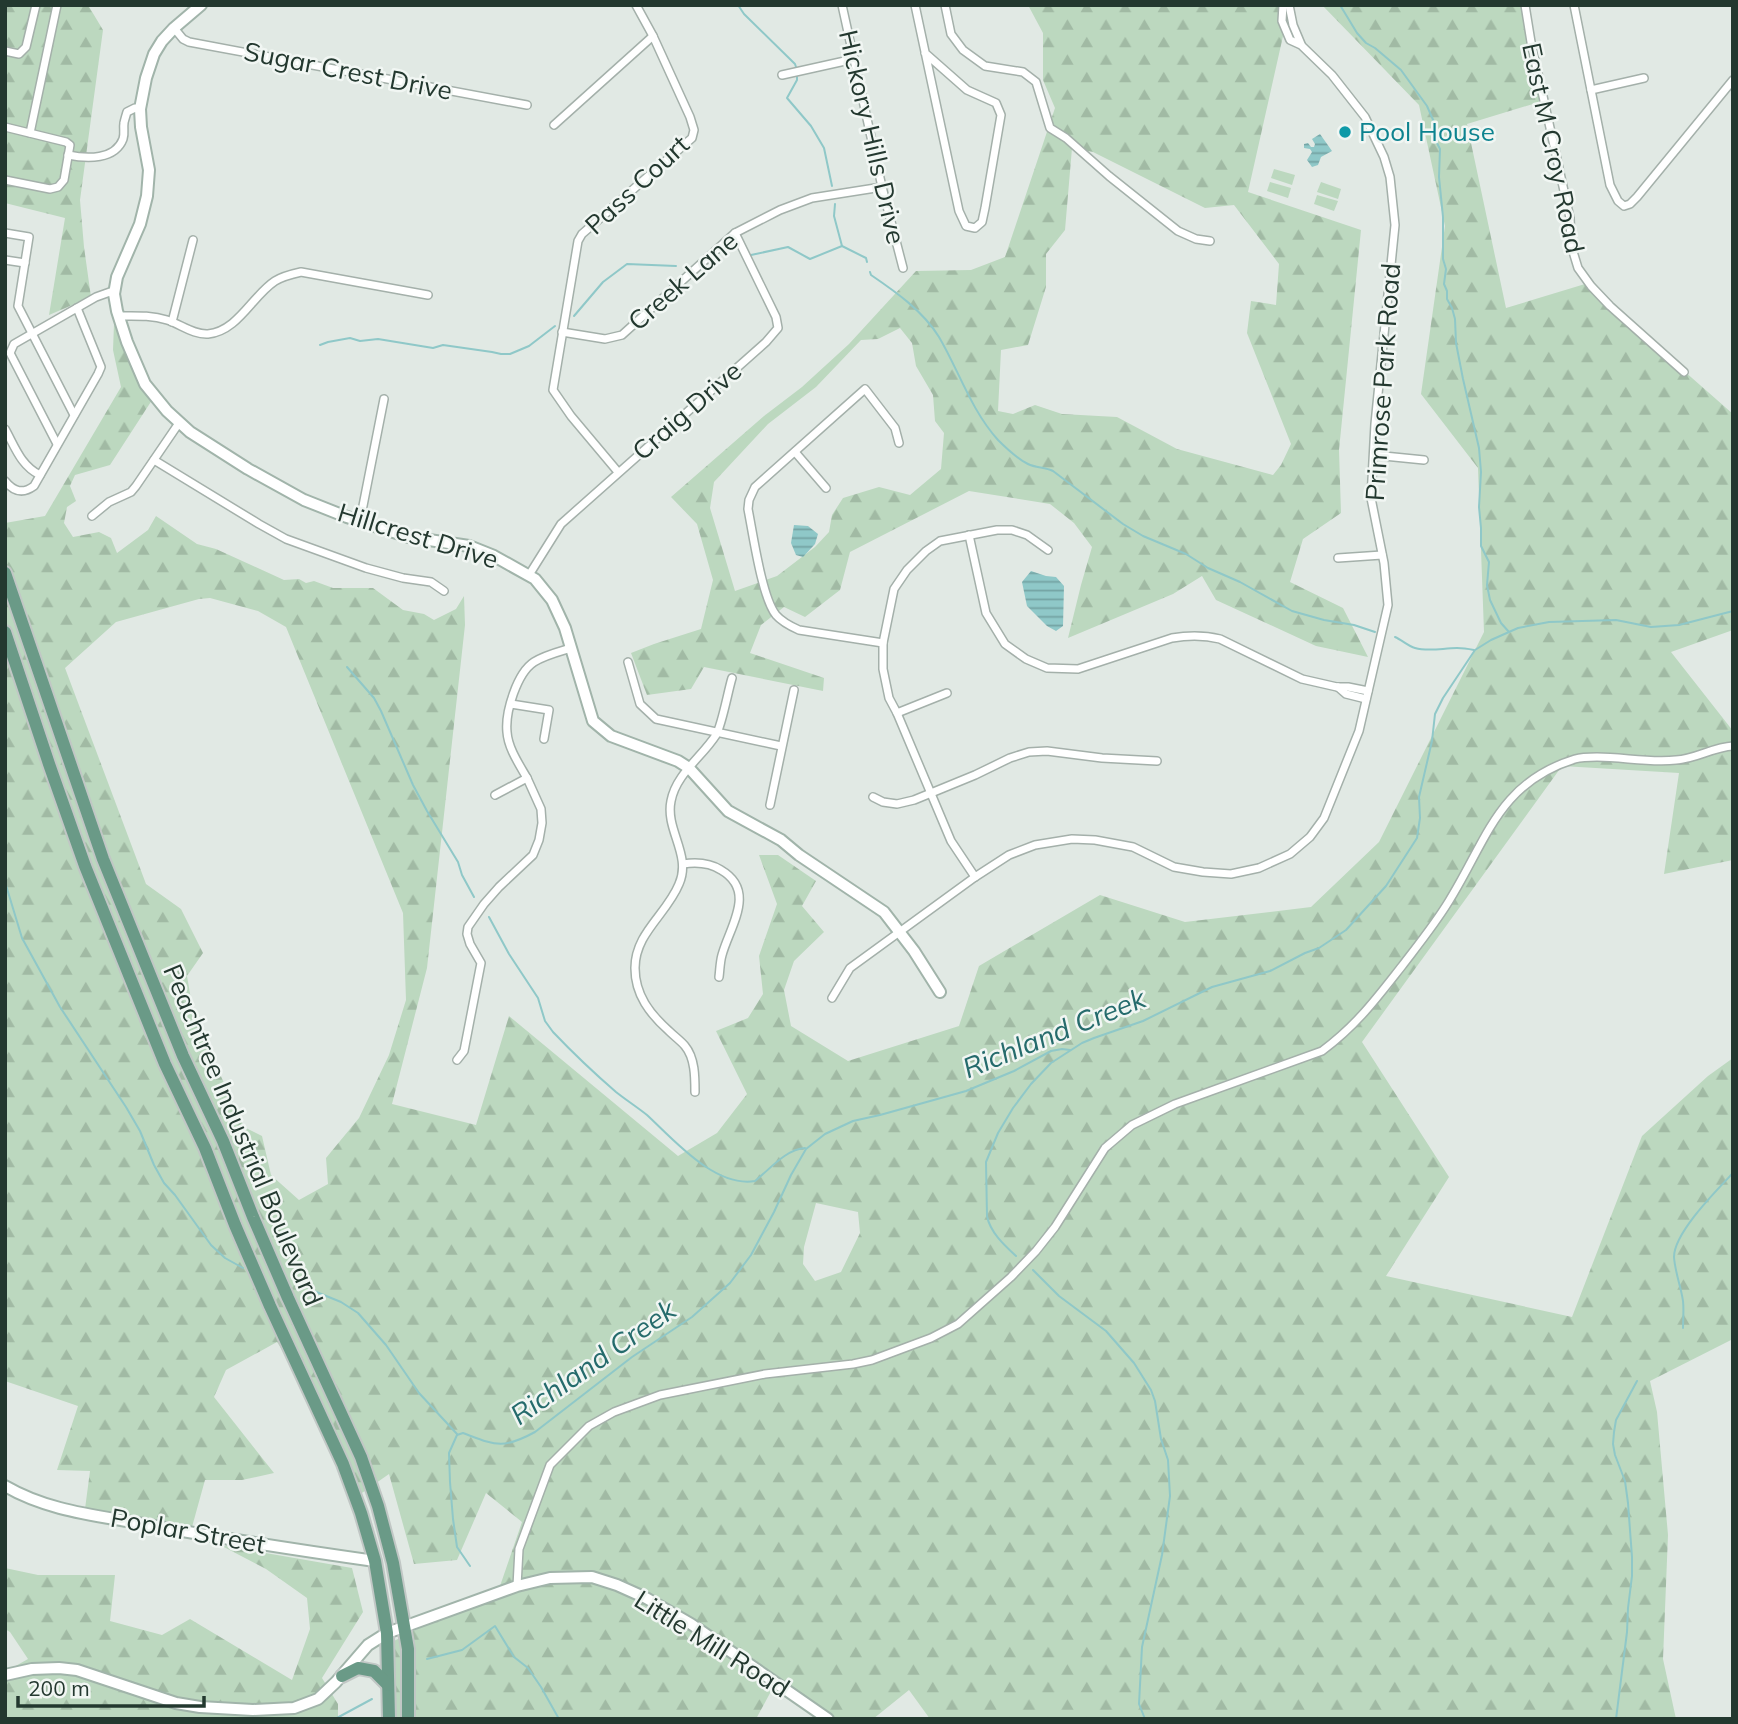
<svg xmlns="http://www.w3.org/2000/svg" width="1738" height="1724" font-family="Mulish,sans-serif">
<defs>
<pattern id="forest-firs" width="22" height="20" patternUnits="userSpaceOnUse" patternTransform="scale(1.75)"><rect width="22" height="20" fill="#bcd8bf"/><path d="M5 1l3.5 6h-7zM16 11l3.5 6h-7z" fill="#a1baa4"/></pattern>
<pattern id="water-rules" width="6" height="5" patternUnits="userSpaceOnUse" patternTransform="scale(1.75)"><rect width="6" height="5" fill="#8fc8c8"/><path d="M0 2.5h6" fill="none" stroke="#74a3a3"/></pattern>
</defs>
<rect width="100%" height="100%" fill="#e1e9e4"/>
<g fill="#bcd8bf">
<path d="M1274 169 1295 175 1292 185 1271 178Z"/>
<path d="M1270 182 1291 188 1288 198 1267 191Z"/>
<path d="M1321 182 1341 189 1338 199 1317 192Z"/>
<path d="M1317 195 1338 201 1334 211 1314 204Z"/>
</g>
<g fill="url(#forest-firs)" fill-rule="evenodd">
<path d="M5 5H88L103 30 80 200 84 247 91 297 49 315 65 218 5 203Z"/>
<path d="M1028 5H1290L1248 192 1361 230 1339 450 1341 513 1303 539 1290 582 1343 608 1368 657 1316 646 1216 600 1202 576 1173 594 1068 638 1081 585 1092 547 1074 523 1050 504 969 491 850 552 840 590 805 617 784 607 761 625 750 653 824 678 823 691 704 667 691 689 647 695 631 653 654 644 701 629 713 580 697 524 671 497 764 416 802 387 849 344 916 271 971 270 1005 257 1055 108 1043 80V33ZM1072 148 1093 152 1205 208 1234 205 1279 264 1276 305 1251 301 1247 333 1291 444 1281 465 1273 475 1177 449 1117 417 1062 414 1035 405 1013 414 998 411 1001 350 1028 345 1046 287V254L1065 230ZM900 328 912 343 916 366 933 395 935 421 944 433 941 469 910 495 879 487 843 498 832 515 829 532 815 547 777 576 735 591 710 508 714 482 768 424 816 387 861 340 878 339Z"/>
<path d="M1322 5H1526L1546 100 1467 124 1506 308 1585 284 1733 414V630L1671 652 1733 731V860L1664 874 1679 773 1562 766 1362 1042 1449 1177 1386 1276 1572 1317 1642 1136 1708 1076 1733 1058V1339L1650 1381 1657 1412 1668 1535 1663 1659 1676 1719H930L909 1690 873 1719H832L776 1682 756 1719H395L392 1642 500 1586 522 1522 486 1493 457 1560 414 1564 389 1474 359 1495 302 1381 277 1342 226 1370 214 1397 274 1473 242 1480H205L192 1527 85 1509 90 1471 57 1470 78 1406 5 1381V523L45 516 121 387 113 350 114 324 147 391 154 397 110 465 75 475 70 486 76 501 67 507 64 523 73 537 99 532 111 538 117 553 148 530 156 516 197 544 216 549 284 580 299 579 306 583 314 581 333 588H373L403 610 424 614 434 620 456 609 464 596 465 625 427 968 392 1104 476 1125 509 1016 678 1156 717 1133 747 1094 716 1031 748 1018 763 994 759 956 777 904 759 855H778L816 881 802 906 824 932 794 961 784 990 791 1026 848 1061 959 1026 979 966 1100 895 1185 922 1311 907 1379 842 1484 632 1478 468 1421 394 1445 226 1419 105ZM210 598 258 611 286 627 403 913 406 1000 389 1055 359 1118 326 1158 328 1184 299 1200 271 1175 262 1136 244 1127 194 1017 187 976 203 953 181 909 146 884 65 668 116 622 199 599ZM816 1203 858 1212 860 1233 841 1272 815 1281 803 1264 804 1247Z"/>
<path d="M220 1545 352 1568 363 1612 322 1678 338 1704V1719H5V1672L28 1659 10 1632 5 1629V1568L38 1575H115L110 1621 162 1635 190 1619 292 1680 310 1629 307 1598 266 1569Z"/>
</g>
<g fill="url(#water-rules)">
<path d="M1320 134 1332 151 1321 157 1318 165 1312 167 1307 160 1312 152 1310 149 1304 148V144L1308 143 1311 147H1314L1315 144 1312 139Z"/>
<path d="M794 525 808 526 818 534 815 544 803 557 796 555 791 543Z"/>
<path d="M1031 571 1046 576 1056 577 1064 586 1063 626 1056 631 1047 626 1027 606 1022 582Z"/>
</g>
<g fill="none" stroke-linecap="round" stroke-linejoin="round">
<g stroke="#8fc8c8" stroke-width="2">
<path d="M738 5 744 14 795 64 796 67"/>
<path d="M1340 5 1357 33 1366 43 1375 48 1401 70 1427 106 1434 122 1435 139 1440 149 1439 177 1443 217V259L1446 269 1444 284 1447 291V299L1452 308 1455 319 1456 343 1463 379 1479 448 1481 472 1479 507 1481 528V546L1489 562 1487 585 1490 600 1501 623 1509 632"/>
<path d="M797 77V80L787 98 811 126 824 148 832 186"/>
<path d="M835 204 834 216 842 246 866 258 867 262"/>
<path d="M751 255 788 247 810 259 842 246"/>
<path d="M870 272 871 275C896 292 923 311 939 337 959 371 971 410 998 440 1006 448 1018 459 1028 464 1036 468 1045 467 1053 471L1123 524 1143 536 1186 554 1208 568 1240 582 1292 611 1324 620 1354 625 1375 632"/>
<path d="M574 316 603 282 627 264 676 266"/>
<path d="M320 345 328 342 350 338 360 341 378 339 433 348 443 345 492 352 501 354H510L529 346 555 326"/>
<path d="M1395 637C1402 640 1408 646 1415 648 1429 652 1443 648 1457 648 1462 648 1469 649 1474 650"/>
<path d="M347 667 374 698 381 711 413 785 427 811 458 862 462 875 474 897"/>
<path d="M5 882 22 938 60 1007 126 1107 140 1131 154 1165 164 1183 175 1195 211 1245 225 1258 243 1268"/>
<path d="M489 917 509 954 538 998 545 1021 553 1032C573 1053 594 1073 616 1092 626 1100 637 1107 647 1115 673 1139 715 1188 755 1181 769 1170 786 1149 805 1148"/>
<path d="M1016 1256C1004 1245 990 1232 987 1216L986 1162 998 1133 1013 1108 1031 1084 1051 1063 1082 1043 1094 1038 1143 1021 1212 987 1270 971 1305 953 1319 948 1346 930 1386 886 1417 838 1420 818 1419 797 1432 741 1435 714 1443 698 1475 650 1491 640 1518 628 1549 622 1616 620 1651 627 1679 625 1733 611"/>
<path d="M1033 1270 1059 1296 1106 1331 1134 1363 1151 1390 1155 1401 1161 1439 1168 1460 1170 1496 1162 1555 1142 1647 1139 1704 1145 1719"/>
<path d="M309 1289 341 1302 358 1313 386 1345 419 1393 457 1434"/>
<path d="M1683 1328C1683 1319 1684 1309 1683 1301 1681 1287 1675 1272 1674 1257 1674 1233 1716 1191 1733 1173"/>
<path d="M457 1435 463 1433C495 1445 502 1450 535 1432L632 1357 692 1317 730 1283 751 1255 774 1212 791 1175 806 1149 825 1134 853 1121 880 1115 966 1091 1014 1071 1051 1051 1062 1049 1070 1050"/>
<path d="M457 1435 449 1453 450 1482 453 1519 457 1547 470 1566"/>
<path d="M427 1659 462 1650 495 1626 514 1657 528 1668 541 1687 559 1719"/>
<path d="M335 1719 372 1699"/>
<path d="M1616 1719 1627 1632 1628 1608 1632 1576V1557L1628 1503 1625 1481 1615 1455 1613 1444 1614 1432 1616 1420 1637 1381"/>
</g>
<defs>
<g id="street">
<path d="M842 5 882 187 903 268"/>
<path d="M915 5 959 211 966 226 975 228 982 222 985 208 1001 115 996 103 967 90 925 53"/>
<path d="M945 5 951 34 963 50 985 66 1023 72 1036 82 1050 128 1066 138 1109 176 1178 231 1196 239 1210 241"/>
<path d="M1289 5 1293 25 1301 44"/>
<path d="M1525 5 1531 42 1570 218 1571 245 1578 268 1591 286 1610 306 1684 372"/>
<path d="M1574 5 1610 185 1618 201 1624 206 1630 204 1637 197 1733 80"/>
<path d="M174 28 183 39 189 42 527 105"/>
<path d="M5 51 19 54 26 47 36 5"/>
<path d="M782 75 854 59"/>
<path d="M1591 90 1644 78"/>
<path d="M554 125 653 36"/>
<path d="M5 127 66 142 70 145 64 180 58 187 50 189 5 180"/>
<path d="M30 133 57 5"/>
<path d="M68 155C87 159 115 160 123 139 125 133 123 129 124 123 124 122 127 112 127 112L135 108 140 109"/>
<path d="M5 233 29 237 18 306 74 415"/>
<path d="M5 260 25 263"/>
<path d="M119 316C135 316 151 315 167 320 180 324 194 335 208 334 238 331 252 296 275 281 283 276 292 274 301 272L428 295"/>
<path d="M172 322 193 240"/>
<path d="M562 332 605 339 622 335 735 233 780 210 812 198 882 187"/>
<path d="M5 429C15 447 21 466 40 475"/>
<path d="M57 444 10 353 14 344 96 297 110 292 114 294"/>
<path d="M795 452 826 488"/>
<path d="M1374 455 1424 460"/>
<path d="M154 460 259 524 286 539 366 568 403 578 431 582 444 591"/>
<path d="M618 472 571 416 553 390 578 241 582 234 692 138 694 130 690 117 653 36 636 5"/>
<path d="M5 481C14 492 23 494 34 486L98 374 101 367 77 308"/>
<path d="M92 516 109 502 131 492 136 486 179 423"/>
<path d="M360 521 384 399"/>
<path d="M969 535 986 613 1005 644 1026 659 1047 668 1078 669 1172 638C1189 635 1204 635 1220 639L1302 679 1337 687H1348L1368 691"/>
<path d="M1338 558 1382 555"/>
<path d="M529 575 561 524 766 342 778 328 776 317 735 233"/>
<path d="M883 643 799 630C790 626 782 622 776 615 762 598 753 534 748 509L749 500 755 487 865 389 895 428 899 443"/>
<path d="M628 662 640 704 656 719 781 746"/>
<path d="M1338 687 1346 694 1366 699"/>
<path d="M511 704 549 710 544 739"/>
<path d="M897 713 947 693"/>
<path d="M495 795 527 778C519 764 508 748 507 732 505 712 517 673 534 662 545 655 558 652 571 648"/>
<path d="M873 797 883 802 897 804 914 800 975 775 1010 758 1029 752 1047 751 1102 758 1157 761"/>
<path d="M770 805 794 690"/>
<path d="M683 864C696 862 710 863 721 870 757 891 730 926 722 955 720 962 720 969 719 977"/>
<path d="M975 877 951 841 897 713 889 698 883 669V643L894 589 907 570 926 551 940 541 997 530H1012L1027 535 1048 550"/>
<path d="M832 998 850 968 975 877 1009 855 1035 845 1072 839 1095 840 1133 847 1174 867 1203 872 1231 874 1259 868 1290 854 1310 837 1324 818 1359 731 1388 605 1384 563 1371 498 1375 424 1395 225 1390 177 1384 157 1365 117 1332 75 1301 45 1290 40 1282 21 1283 5"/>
<path d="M457 1060 464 1051 481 963 470 944 467 934 468 927 484 904 499 887 533 855 539 840 542 823 541 809 527 778"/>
<path d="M695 1092C695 1077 695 1058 685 1046 681 1041 674 1036 669 1031 650 1014 635 995 635 968 635 933 667 914 679 884 692 855 665 830 671 801 676 774 702 757 716 735 722 725 728 691 732 678"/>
<path d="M517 1586 519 1549 550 1465 589 1426 614 1412 660 1395 765 1374 853 1364 872 1360 931 1338 958 1324 1011 1277 1036 1251 1055 1227 1105 1148 1132 1125 1175 1104 1322 1051C1357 1025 1376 999 1402 966 1418 945 1435 924 1449 901 1487 840 1498 783 1575 759 1582 757 1589 757 1597 757 1623 757 1650 763 1676 760 1696 759 1713 747 1733 746"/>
</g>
<g id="secondary">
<path d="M201 5 174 28 162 41 154 54 146 78 140 109 141 127 149 170 147 196 140 224 117 277 114 294 117 311 127 342 145 384 167 411 190 432 248 469 304 500 347 517 409 537 469 546 494 556 535 579 552 600 565 628 593 721 611 736 678 761 689 768 728 811 781 840 799 855 884 912 914 951 940 992"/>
<path d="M5 1486C48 1511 95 1515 143 1524 220 1538 297 1550 375 1561"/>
<path d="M5 1675 32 1669 59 1668 77 1670 176 1703 200 1707 253 1710 294 1708 318 1699 336 1682 368 1645 387 1633 517 1586 550 1578 592 1577 617 1585 646 1598 691 1624 828 1719"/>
</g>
<g id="primary">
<path d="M5 573 103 859 183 1056 223 1141 253 1217 288 1298 361 1457 378 1506 393 1563 408 1649V1719"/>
<path d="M5 632 49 764 85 866 165 1064 205 1148 235 1225 270 1306 343 1464 361 1513 375 1561 387 1633 389 1719"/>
<path d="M342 1676 358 1668 374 1671 388 1685"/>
</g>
</defs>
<use href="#street" stroke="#a4b0aa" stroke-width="10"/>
<use href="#secondary" stroke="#a1b4aa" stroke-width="14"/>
<use href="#primary" stroke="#c1c7c5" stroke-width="16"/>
<use href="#street" stroke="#fff" stroke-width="7"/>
<use href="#secondary" stroke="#fff" stroke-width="10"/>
<use href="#primary" stroke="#6a9a87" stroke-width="12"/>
</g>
<circle fill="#0f9aa8" stroke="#f1f6f3" stroke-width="2.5" cx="1345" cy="132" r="7"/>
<g text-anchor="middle" stroke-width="5" stroke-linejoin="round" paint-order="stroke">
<g font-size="26" fill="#23382f" stroke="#f1f6f3">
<text transform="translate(348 71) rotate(11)" y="9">Sugar Crest Drive</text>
<text transform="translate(872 137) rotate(77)" y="9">Hickory Hills Drive</text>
<text transform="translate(1553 148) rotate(78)" y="9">East M Croy Road</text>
<text transform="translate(637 185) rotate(-43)" y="9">Pass Court</text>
<text transform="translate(683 281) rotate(-41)" y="9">Creek Lane</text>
<text transform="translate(1383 382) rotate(-86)" y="9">Primrose Park Road</text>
<text transform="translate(687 411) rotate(-41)" y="9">Craig Drive</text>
<text transform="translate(418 536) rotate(17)" y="9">Hillcrest Drive</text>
<text transform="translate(243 1135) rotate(67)" y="9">Peachtree Industrial Boulevard</text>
<text transform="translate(188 1531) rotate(10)" y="9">Poplar Street</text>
<text transform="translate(712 1644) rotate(32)" y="9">Little Mill Road</text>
</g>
<g font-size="26" fill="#0d838f" stroke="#f1f6f3" text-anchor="start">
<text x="1359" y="141">Pool House</text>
</g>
<g font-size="28" font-style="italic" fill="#256b6c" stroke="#f1f6f3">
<text transform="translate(1054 1033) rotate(-22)" y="10">Richland Creek</text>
<text transform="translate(593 1362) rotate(-35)" y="10">Richland Creek</text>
</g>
</g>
<rect width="1738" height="1724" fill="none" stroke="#23382f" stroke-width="14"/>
<path d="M18 1696v10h186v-10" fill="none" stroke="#23382f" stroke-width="3.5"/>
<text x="28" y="1696" font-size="21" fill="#23382f" stroke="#f1f6f3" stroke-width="5" paint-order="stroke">200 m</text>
</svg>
